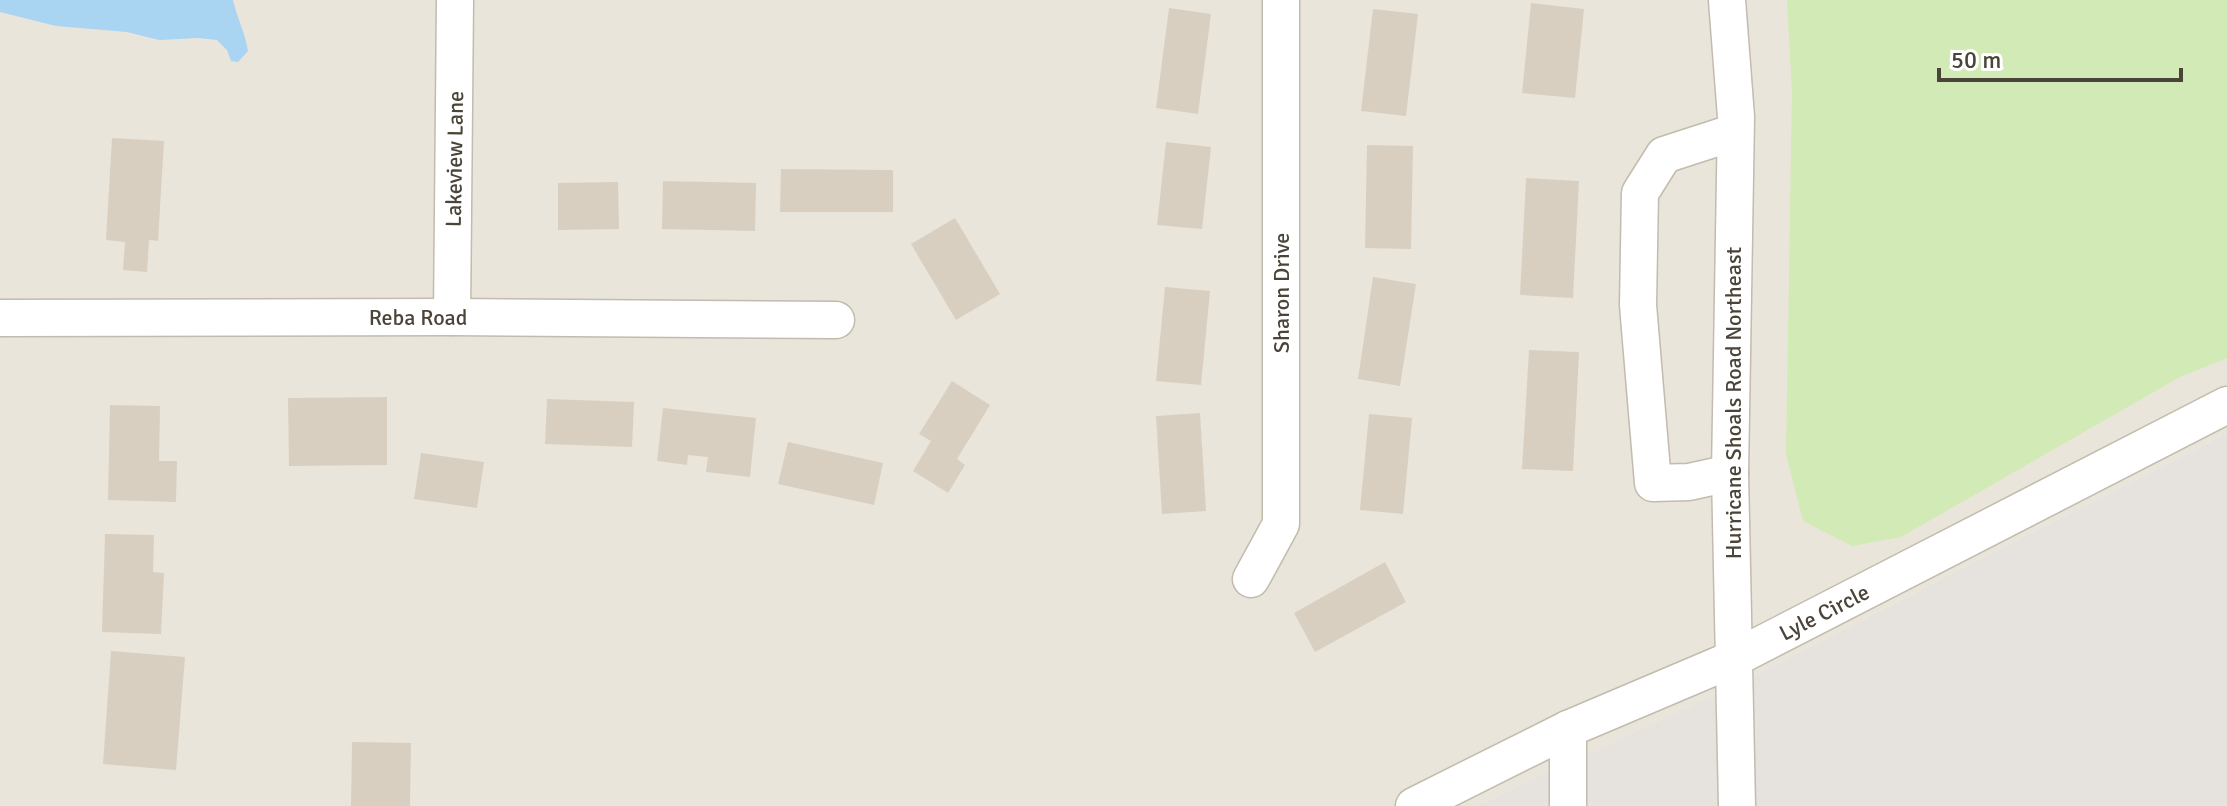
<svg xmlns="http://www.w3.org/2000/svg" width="2227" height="806" font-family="Signika,sans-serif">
<rect width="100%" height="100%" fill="#f6f3ec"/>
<path fill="#eae5da" d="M0 0H2227V433L1735 685 1476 806H0Z"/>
<path fill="#e6e2dd" d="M2227 433V806H1476L1735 685Z"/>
<path fill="#d2eab5" d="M1787 0H2227V358L2180 377 1901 537 1852 546 1803 521 1786 454 1792 92Z"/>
<path fill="#a9d4f2" d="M0 0H233C237 18 245 32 248 51L238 62 231 61 227 50 217 40 198 38 159 40 127 32 56 26 0 12Z"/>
<g fill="#d8cfc1">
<path d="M1531 3 1584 9 1575 98 1522 93Z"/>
<path d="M1169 8 1211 14 1198 114 1156 108Z"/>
<path d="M1373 9 1418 14 1406 116 1361 111Z"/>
<path d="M112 138 164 141 158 241 149 240 147 272 123 270 125 242 106 240Z"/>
<path d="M1166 142 1211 147 1202 229 1157 225Z"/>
<path d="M1367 145 1413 146 1411 249 1365 248Z"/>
<path d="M781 169 893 170V212H780Z"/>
<path d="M1526 178 1579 181 1573 298 1520 295Z"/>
<path d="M663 181 756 183 755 231 662 229Z"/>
<path d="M618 182 619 229 558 230V183Z"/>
<path d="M955 218 1000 294 956 320 911 244Z"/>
<path d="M1373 277 1416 284 1400 386 1358 379Z"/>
<path d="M1165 287 1210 291 1201 385 1156 381Z"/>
<path d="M1529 350 1579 352 1573 471 1522 469Z"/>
<path d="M952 381 990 405 957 459 965 465 948 493 913 471 931 441 919 434Z"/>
<path d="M387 397V465L289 466 288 398Z"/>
<path d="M547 399 634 402 632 447 545 444Z"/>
<path d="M110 405 160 406 159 461H177L176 502 108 500Z"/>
<path d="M663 408 756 418 750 477 706 472 708 457 688 455 687 465 657 461Z"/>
<path d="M1200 413 1206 511 1162 514 1156 416Z"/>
<path d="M1369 414 1412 418 1403 514 1360 510Z"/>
<path d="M788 442 883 463 874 505 778 484Z"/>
<path d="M421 453 484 462 477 508 414 499Z"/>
<path d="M105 534 154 535 153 572 164 573 161 634 102 632Z"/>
<path d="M1385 562 1406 602 1315 652 1294 613Z"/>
<path d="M111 651 185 657 176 770 103 764Z"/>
<path d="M352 742 411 743 410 806H351Z"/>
</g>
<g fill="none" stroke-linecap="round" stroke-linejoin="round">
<defs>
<g id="minor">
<path d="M1727 0 1736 117 1730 473 1737 806"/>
<path d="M452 317 455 0"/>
<path d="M0 318 452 317 836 320"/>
<path d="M1730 473 1689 482 1653 483 1638 305 1640 193 1664 155 1735 132"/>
<path d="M1251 579 1281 524V0"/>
<path d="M1568 729V806"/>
<path d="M1414 806 1568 729 1733 659 2227 405"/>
</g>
</defs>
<use href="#minor" stroke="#c2bbae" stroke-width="39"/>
<use href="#minor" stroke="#fff" stroke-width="36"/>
</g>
<g text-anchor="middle" stroke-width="6" stroke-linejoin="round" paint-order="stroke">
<g font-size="22" fill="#4b4439" stroke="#fff">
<text transform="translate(454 159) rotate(-89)" y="8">Lakeview Lane</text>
<text transform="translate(1281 293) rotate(-90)" y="8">Sharon Drive</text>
<text x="418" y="325">Reba Road</text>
<text transform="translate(1733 403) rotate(-90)" y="8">Hurricane Shoals Road Northeast</text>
<text transform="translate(1824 612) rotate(-27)" y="8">Lyle Circle</text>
</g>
</g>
<path d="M1939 68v12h242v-12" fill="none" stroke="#4b4439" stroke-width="4"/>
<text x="1951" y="68" font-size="24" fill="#4b4439" stroke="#ffffff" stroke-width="6" paint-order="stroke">50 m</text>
</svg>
